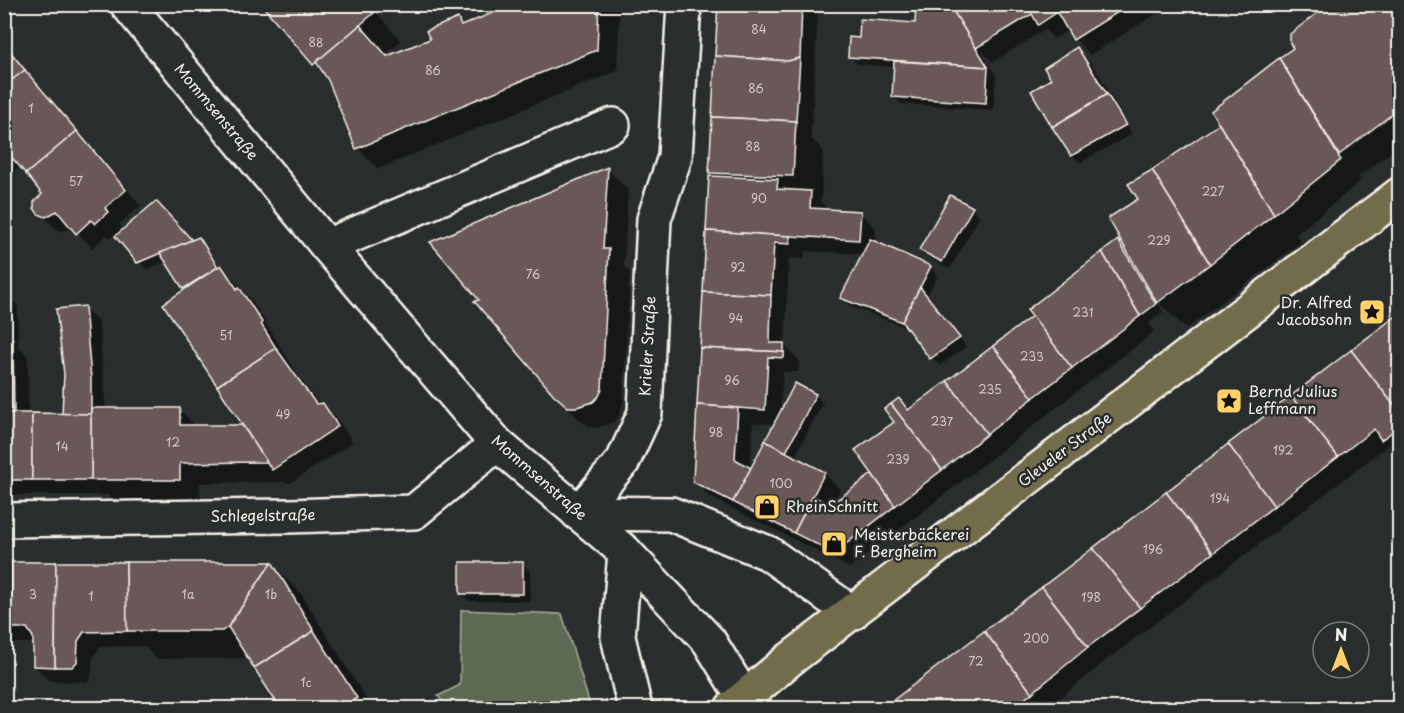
<svg xmlns="http://www.w3.org/2000/svg" width="1404" height="713" font-family="'Playpen Sans',sans-serif">
<rect width="100%" height="100%" fill="#2a2d2e"/>
<filter id="ink" filterUnits="userSpaceOnUse"><feTurbulence type="fractalNoise" baseFrequency=".0167" numOctaves="2"/><feDisplacementMap in="SourceGraphic" scale="12" xChannelSelector="R" yChannelSelector="G"/><feConvolveMatrix kernelMatrix="1 2 1 2 8 2 1 2 1" color-interpolation-filters="sRGB"/></filter>
<g filter="url(#ink)">
<path fill="#5d6b53" stroke="#a8ae9e" stroke-width="1.5" d="M461 610 562 614 591 708H448L438 696 460 685Z"/>
<g fill="#0007" fill-rule="evenodd">
<path d="M263 4H369L401 41 386 54 389 57 432 40 458 20 465 26 518 4H620L617 71 378 169 357 148 329 80Z"/>
<path d="M720 4H815L818 8 811 138 823 150 821 202 826 208V211L860 213 876 228 875 243 930 267 938 275 927 296 966 347 939 366 909 329 850 306 842 298 864 254 805 251 804 259 789 258 785 346 799 360V372H783L780 415 815 395 823 403 794 458 824 473 840 489 831 506 874 474 896 423 899 400 910 411 1034 317 1117 242 1130 255 1140 200 1221 124 1213 111 1295 48 1400 4V145L1358 177 1361 181 1296 234 1301 242 1186 329 1157 301 1163 312 1149 323 1154 332 850 568 710 497 694 481 711 177 716 178 711 172ZM753 423 775 424 750 473Z"/>
<path d="M918 4H1166L1157 11 1158 13 1090 55 1075 39 1069 30 1054 39 1045 30 993 62 981 51 996 76 993 110 901 104 893 96 895 67 857 64 849 56 860 40 916 25Z"/>
<path d="M4 45 141 206 119 224 124 230 192 241 198 238 206 246 220 268 236 282 254 304 302 381 320 405 322 404 338 420 353 442 289 484 287 482 200 483V501H113L108 495H4V293L18 306V346L28 356V415L64 416 84 307 99 323 106 410H180L196 426H242L247 431 186 290 167 261 147 270 116 234 111 238 107 235 92 248 72 227 67 230 58 231 37 210 44 194 22 167 13 172 4 169Z"/>
<path d="M1077 49 1092 64 1109 91 1056 123V127L1110 93 1132 134 1080 163 1072 155 1033 91 1053 79 1046 69Z"/>
<path d="M608 169 628 190 624 266 630 272 623 402 619 417 614 422 598 428 590 427 583 423 561 401 477 302 482 301Z"/>
<path d="M972 209 980 216 950 269 929 258 921 250Z"/>
<path d="M1400 315V453L1398 454 1389 445 1104 662 1048 708H885Z"/>
<path d="M522 563 530 571V601H469L461 593Z"/>
<path d="M4 564H272L300 592 372 708H281L249 658 157 659 144 646 100 647 93 657 91 678 88 682 50 681 34 665 35 643H16L4 651Z"/>
</g>
<g fill="#6b5958" stroke="#f4f1e8" stroke-width="1.5">
<path d="M261 4H367L374 13 313 65Z"/>
<path d="M514 4H599L597 50 356 149 328 80 316 62 360 25 387 56 430 39 426 31 458 18 461 26Z"/>
<path d="M718 4H802L800 58 788 61 715 56Z"/>
<path d="M916 4H949L988 67 848 57 849 37 859 38 860 19 915 23Z"/>
<path d="M949 4H1051L1056 13 1038 25 1032 14 976 48Z"/>
<path d="M1052 4H1131L1073 40Z"/>
<path d="M1329 4H1400V108L1339 155 1279 58 1293 48 1290 43V34Z"/>
<path d="M4 44 25 70 5 86H4Z"/>
<path d="M1077 47 1107 94 1052 127 1031 91 1051 79 1044 68Z"/>
<path d="M715 56 788 61 800 58 796 121 712 117Z"/>
<path d="M1279 58 1341 160 1274 214 1211 111Z"/>
<path d="M894 61 988 67 986 103 892 97Z"/>
<path d="M25 70 77 131 26 174 7 152 4 154V86Z"/>
<path d="M1107 94 1126 125 1071 156 1052 127Z"/>
<path d="M712 117 796 121 793 176 709 173Z"/>
<path d="M1219 124 1274 214 1210 264 1152 170Z"/>
<path d="M77 131 126 190 105 208 108 212 95 224 91 220 76 234 57 211 46 217 38 214 34 208V202L42 194 26 174Z"/>
<path d="M608 167 603 249H609L602 389 599 396 593 402 577 407H568L554 395 474 301 479 300 430 242Z"/>
<path d="M1152 170 1210 264 1157 303 1108 218 1138 199 1128 184Z"/>
<path d="M709 176 778 179 777 189 811 191 810 208 861 211 859 240 706 231Z"/>
<path d="M950 195 973 207 942 262 919 250Z"/>
<path d="M156 201 192 240 137 263 115 236Z"/>
<path d="M706 231 790 236V244L774 243 771 295 703 292Z"/>
<path d="M199 237 218 267 183 289 160 253Z"/>
<path d="M870 239 931 266 902 322 840 298Z"/>
<path d="M1118 240 1156 304 1140 316 1102 252Z"/>
<path d="M1102 252 1140 316 1072 368 1027 310Z"/>
<path d="M221 265 237 289 239 287 262 322 261 324 276 348 217 386 163 304Z"/>
<path d="M920 287 960 338 930 359 902 322Z"/>
<path d="M703 292 771 295 770 343H784V352L700 348Z"/>
<path d="M85 306 91 379V414H62L64 374 56 309Z"/>
<path d="M1400 313V413L1351 350Z"/>
<path d="M1032 316 1072 368 1033 398 993 346Z"/>
<path d="M4 339H13L14 413H4Z"/>
<path d="M993 346 1033 398 987 434 947 381Z"/>
<path d="M276 348 316 404 323 403 338 426 272 470 217 386Z"/>
<path d="M700 348 784 352V358L768 357 765 410 697 405Z"/>
<path d="M1351 350 1400 413V426L1381 440 1374 429 1338 457 1291 396Z"/>
<path d="M947 381 987 434 942 470 891 404 899 398 908 410Z"/>
<path d="M795 383 816 394 786 452 765 441Z"/>
<path d="M1291 396 1338 457 1274 506 1228 444Z"/>
<path d="M891 404 942 470 895 506 855 450 894 422 884 409Z"/>
<path d="M697 405 738 408 735 459 751 468 733 502 693 482Z"/>
<path d="M91 408H180V425H242L267 462 180 463V480H91Z"/>
<rect x="4" y="413" width="28" height="67"/>
<path d="M32 413 91 414V480H32Z"/>
<path d="M765 441 825 472 794 533 733 502Z"/>
<path d="M1228 444 1274 506 1213 553 1166 492Z"/>
<path d="M872 474 895 506 834 553 794 533 813 496 830 505Z"/>
<path d="M1166 492 1213 553 1140 608 1093 548Z"/>
<path d="M1093 548 1140 608 1088 647 1042 587Z"/>
<rect x="4" y="562" width="7" height="66"/>
<path d="M11 562H56L55 667 33 666V637L27 628H11Z"/>
<path d="M56 562H126L127 631 84 632 78 641 77 662 72 667H55Z"/>
<path d="M126 562H272L228 627 222 631H127Z"/>
<path d="M272 562 314 631 254 668 228 627Z"/>
<rect x="460" y="562" width="63" height="32"/>
<path d="M1042 587 1088 647 1032 693 984 631Z"/>
<path d="M314 631 357 698 341 708H280L254 668Z"/>
<path d="M984 631 1032 693 1013 708H1008L1003 701 994 708H883Z"/>
</g>
<g fill="none" stroke-linecap="round" stroke-linejoin="round">
<defs>
<g id="minor">
<path d="M127 4 327 246 497 444 625 552 709 641 750 708"/>
<path d="M327 246 613 125"/>
<path d="M578 513 623 461 645 413 654 219 675 157 684 4"/>
<path d="M578 513 671 514 768 553 852 613"/>
<path d="M4 520 289 516 414 512 497 444"/>
<path d="M625 552 618 637 635 708"/>
</g>
<path id="major" d="M732 708 789 660 1400 194"/>
</defs>
<use href="#minor" stroke="#f4f1e8" stroke-width="38"/>
<use href="#major" stroke="#f4f1e8" stroke-width="38"/>
<use href="#minor" stroke="#2a2d2e" stroke-width="33"/>
<use href="#major" stroke="#726c4b" stroke-width="33"/>
</g>
</g>
<defs>
<symbol id="sight-square" viewBox="-11 -11 22 22"><rect x="-9" y="-9" width="18" height="18" rx="4" fill="#ffd166" stroke="#2a2d2e"/><path d="M0-6L1.8-2.2L6-1.7L2.9 1.2L3.7 5.4L0 3.3L-3.7 5.4L-2.9 1.2L-6-1.7L-1.8-2.2Z" fill="#111"/></symbol>
<symbol id="shop-square" viewBox="-11 -11 22 22"><rect x="-9" y="-9" width="18" height="18" rx="4" fill="#ffd166" stroke="#2a2d2e"/><path d="M-5-2.5h2.3a2.7 3.5 0 0 1 5.4 0H5L5.5 6h-11ZM-1.5-2.5h3a1.5 2.3 0 0 0-3 0Z" fill="#111"/></symbol>
</defs>
<g fill-rule="evenodd">
<use href="#sight-square" x="1357" y="297" width="30" height="30"/>
<use href="#sight-square" x="1214" y="386" width="30" height="30"/>
<use href="#shop-square" x="752" y="492" width="30" height="30"/>
<use href="#shop-square" x="819" y="529" width="30" height="30"/>
</g>
<g text-anchor="middle" stroke-width="5" stroke-linejoin="round" paint-order="stroke">
<g font-size="12" fill="#d2cbc4">
<text x="759" y="34">84</text>
<text x="316" y="47">88</text>
<text x="433" y="75">86</text>
<text x="756" y="93">86</text>
<text x="31" y="113">1</text>
<text x="753" y="151">88</text>
<text x="76" y="186">57</text>
<text x="1213" y="196">227</text>
<text x="759" y="203">90</text>
<text x="1159" y="245">229</text>
<text x="738" y="272">92</text>
<text x="533" y="279">76</text>
<text x="1083" y="317">231</text>
<text x="736" y="323">94</text>
<text x="226" y="340">51</text>
<text x="1032" y="361">233</text>
<text x="732" y="385">96</text>
<text x="990" y="394">235</text>
<text x="283" y="419">49</text>
<text x="942" y="426">237</text>
<text x="716" y="437">98</text>
<text x="173" y="447">12</text>
<text x="62" y="451">14</text>
<text x="1283" y="455">192</text>
<text x="898" y="464">239</text>
<text x="781" y="488">100</text>
<text x="1220" y="503">194</text>
<text x="1153" y="554">196</text>
<text x="33" y="599">3</text>
<text x="188" y="599">1a</text>
<text x="271" y="599">1b</text>
<text x="91" y="601">1</text>
<text x="1091" y="602">198</text>
<text x="1036" y="643">200</text>
<text x="976" y="666">72</text>
<text x="306" y="687">1c</text>
</g>
<g font-size="15" fill="#f4f1e8" stroke="#2a2d2e">
<text transform="translate(216 112) rotate(50)" y="5">Mommsenstraße</text>
<text transform="translate(648 346) rotate(-87)" y="5">Krieler Straße</text>
<text transform="translate(1065 450) rotate(-37)" y="5">Gleueler Straße</text>
<text transform="translate(539 478) rotate(41)" y="5">Mommsenstraße</text>
<text transform="translate(263 516) rotate(-1)" y="5">Schlegelstraße</text>
</g>
<g font-size="15" fill="#f4f1e8" stroke="#2a2d2e" text-anchor="start">
<text x="1352" y="308" text-anchor="end">Dr. Alfred<tspan x="1352" dy="17">Jacobsohn</tspan></text>
<text x="1248" y="397">Bernd Julius<tspan x="1248" dy="17">Leffmann</tspan></text>
<text x="786" y="512">RheinSchnitt</text>
<text x="854" y="540">Meisterbäckerei<tspan x="854" dy="17">F. Bergheim</tspan></text>
</g>
</g>
<rect width="1404" height="713" fill="none" stroke="#2a2d2e" stroke-width="24"/>
<rect x="12" y="12" width="1380" height="689" fill="none" stroke="#f4f1e8" stroke-width="2" filter="url(#ink)"/>
<g transform="translate(1341 650)"><circle r="28" fill="#2a2d2e" stroke="#7b7b78" stroke-width="1.5"/>
<path d="M0-4.5L10 22L0 15L-10 22Z" fill="#ffd166"/>
<text y="-9" font-size="16" font-weight="bold" text-anchor="middle" fill="#f4f1e8">N</text>
</g>
</svg>
